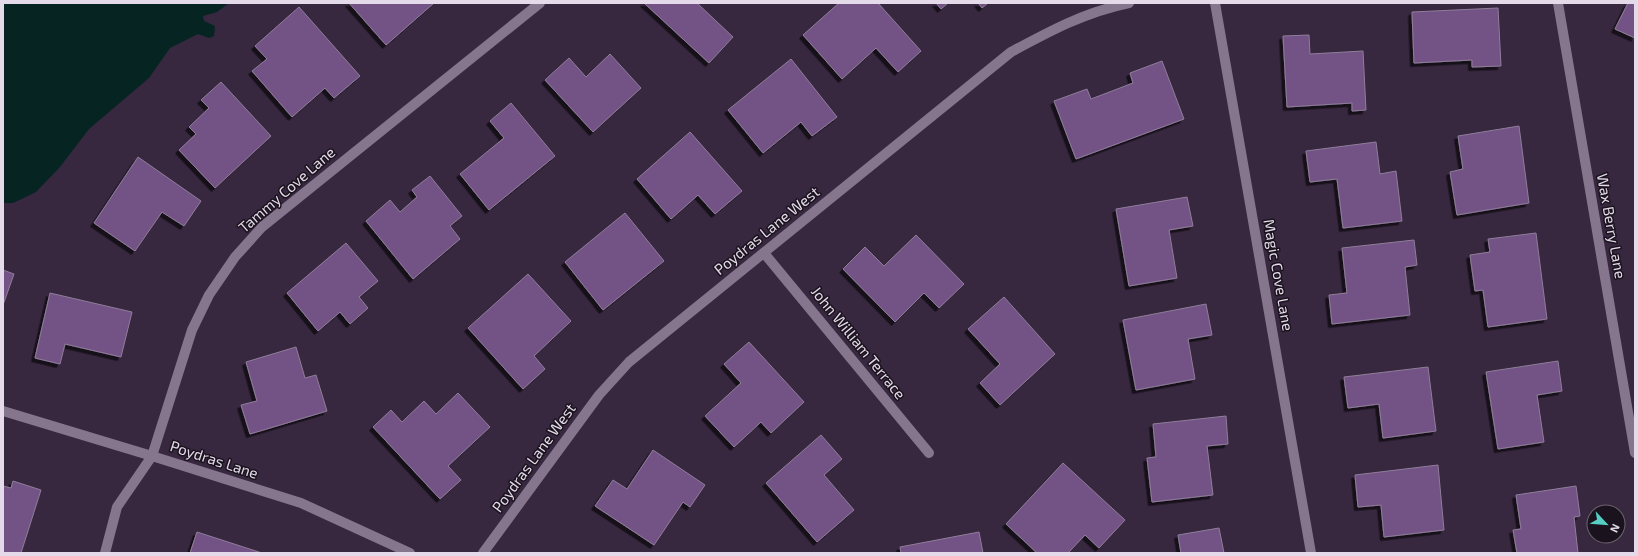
<svg xmlns="http://www.w3.org/2000/svg" width="1638" height="556" font-family="'Exo 2',sans-serif">
<defs>
<filter id="shadow"><feDropShadow dx="-3.5" dy="3.5" stdDeviation="0" flood-color="#0009"/></filter>
</defs>
<rect width="100%" height="100%" fill="#37273f"/>
<path fill="#062422" d="M3 3H229L217 12 203 16 204 21 215 26 214 36 209 38 198 34 170 48 149 78 89 129 60 167 36 192 13 203H3Z"/>
<g fill="#735285" stroke="#8f7e9a" filter="url(#shadow)">
<path d="M349 3H434L386 45Z"/>
<path d="M644 3H697L733 37 709 63Z"/>
<path d="M839 3H878L921 51 898 72 876 48 842 79 803 35Z"/>
<path d="M936 3H948L941 9Z"/>
<path d="M978 3H988L982 8Z"/>
<path d="M1628 3H1635V38L1615 29Z"/>
<path d="M299 7 360 76 334 98 325 88 292 117 252 71 267 59 255 46Z"/>
<path d="M1498 8 1501 66 1472 67V60L1414 63 1412 12Z"/>
<path d="M1309 35 1310 54 1363 51 1366 110 1352 111V103L1287 107 1283 36Z"/>
<path d="M610 54 641 88 593 132 545 80 569 58 586 77Z"/>
<path d="M791 59 837 117 812 136 801 122 763 153 728 110Z"/>
<path d="M1162 61 1184 119 1076 159 1054 101 1087 89 1091 99 1133 83 1130 73Z"/>
<path d="M221 82 271 136 215 188 179 150 196 134 189 127 209 108 201 100Z"/>
<path d="M511 103 555 156 489 210 460 174 504 138 490 121Z"/>
<path d="M1519 126 1529 203 1457 215 1450 172 1463 169 1458 136Z"/>
<path d="M690 132 742 191 715 214 698 195 671 219 637 179Z"/>
<path d="M1376 142 1380 174 1396 171 1402 221 1343 228 1337 179 1310 182 1306 151Z"/>
<path d="M138 157 201 201 184 226 162 212 135 251 94 223Z"/>
<path d="M430 176 462 216 450 226 460 239 413 279 366 221 390 200 400 212 417 197 412 190Z"/>
<path d="M1187 197 1193 226 1169 230 1177 278 1129 286 1116 209Z"/>
<path d="M625 213 664 261 603 310 565 262Z"/>
<path d="M1536 233 1547 319 1488 327 1483 290 1475 291 1470 255 1490 252 1488 239Z"/>
<path d="M916 235 964 284 939 308 924 293 895 322 843 269 865 247 884 266Z"/>
<path d="M1414 240 1417 265 1405 267 1410 315 1332 324 1329 295 1347 293 1342 248Z"/>
<path d="M346 243 378 281 359 297 368 308 350 324 340 312 318 331 287 293Z"/>
<path d="M3 270 14 274 3 305Z"/>
<path d="M528 274 571 321 534 356 545 369 523 389 468 328Z"/>
<path d="M50 293 132 312 121 357 65 344 60 364 35 358Z"/>
<path d="M1004 297 1055 354 1000 405 980 383 1000 364 968 329Z"/>
<path d="M1206 304 1212 335 1188 339 1195 379 1136 390 1123 320Z"/>
<path d="M749 342 804 402 771 433 761 422 734 447 705 416 741 383 724 364Z"/>
<path d="M296 347 305 378 316 375 327 411 250 434 241 405 257 401 246 362Z"/>
<path d="M1558 361 1562 391 1537 395 1544 442 1498 449 1486 372Z"/>
<path d="M1428 367 1436 431 1383 438 1379 404 1348 408 1344 377Z"/>
<path d="M458 393 490 427 448 466 461 480 440 499 373 427 391 410 402 422 424 401 436 414Z"/>
<path d="M1226 416 1228 444 1207 446 1213 495 1152 502 1147 458 1156 457 1153 424Z"/>
<path d="M821 435 842 459 824 475 854 510 817 542 766 483Z"/>
<path d="M653 450 705 485 690 507 683 502 654 545 595 506 613 480 627 489Z"/>
<path d="M1063 463 1125 520 1099 548 1085 535 1068 553H1037L1006 524Z"/>
<path d="M1438 465 1444 530 1384 537 1381 505 1358 507 1355 475Z"/>
<path d="M13 481 41 490 21 553H3V486L11 488Z"/>
<path d="M1576 486 1580 516 1574 517 1578 553H1517L1513 530 1521 529 1516 495Z"/>
<path d="M1219 528 1224 553H1181L1178 535Z"/>
<path d="M197 532 262 553H190Z"/>
<path d="M979 532 983 553H901L900 547Z"/>
</g>
<g fill="none" stroke-linecap="round" stroke-linejoin="round">
<g stroke="#85768d" stroke-width="10">
<path d="M1215 3 1311 553"/>
<path d="M1558 3 1635 453"/>
<path d="M764 253 929 453"/>
<path d="M3 411 152 456 301 503 410 553"/>
<path d="M105 553 117 507 152 456 192 330 209 295 235 257 262 227 540 3"/>
<path d="M483 553 599 395 629 362 1011 52C1050 31 1085 12 1129 3"/>
</g>
</g>
<g text-anchor="middle" stroke-width="3" stroke-linejoin="round" paint-order="stroke">
<g font-size="15" fill="#e4dae9" stroke="#1a131e">
<text transform="translate(287 190) rotate(-41)" y="5">Tammy Cove Lane</text>
<text transform="translate(1611 226) rotate(80)" y="5">Wax Berry Lane</text>
<text transform="translate(767 231) rotate(-39)" y="5">Poydras Lane West</text>
<text transform="translate(1278 275) rotate(80)" y="5">Magic Cove Lane</text>
<text transform="translate(858 343) rotate(51)" y="5">John William Terrace</text>
<text transform="translate(534 458) rotate(-54)" y="5">Poydras Lane West</text>
<text transform="translate(214 460) rotate(18)" y="5">Poydras Lane</text>
</g>
</g>
<rect width="1638" height="556" fill="none" stroke="#e4dae9" stroke-width="8"/>
<g transform="translate(1606 524) rotate(116)"><circle r="19" fill="#1a131e" stroke="#6b636f"/>
<path d="M0-3L7 15L0 10L-7 15Z" fill="#56cec4"/>
<text y="-6" font-size="11" font-weight="bold" text-anchor="middle" fill="#e4dae9">N</text>
</g>
</svg>
